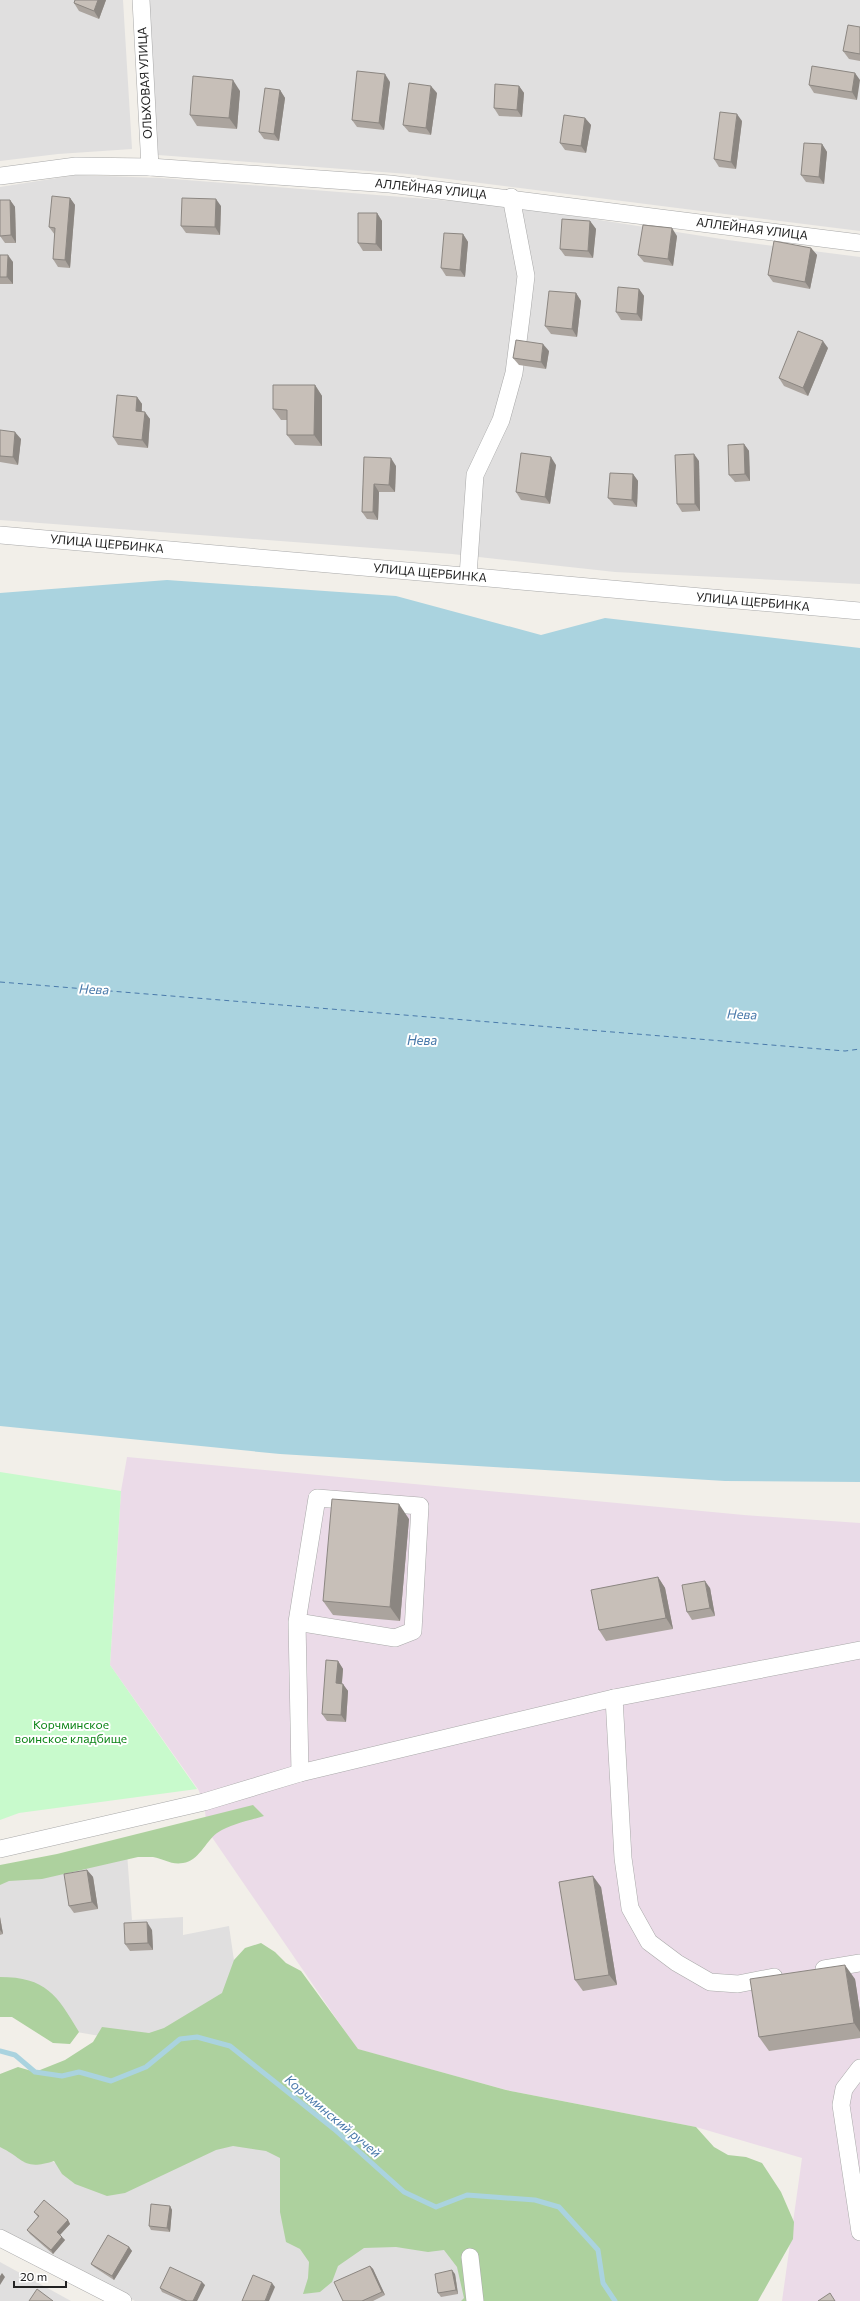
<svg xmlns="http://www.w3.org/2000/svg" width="860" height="2301" font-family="Commissioner,sans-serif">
<rect width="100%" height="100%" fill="#f2efe9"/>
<g fill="#e0dfdf">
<path d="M0 0H123L132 149 58 154 0 161Z"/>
<path d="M148 0H860V231L408 174 158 155Z"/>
<path d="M76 175 161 178 503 205 728 240 860 257V584L615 572 452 554 0 520V187Z"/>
<path d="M127 1853 132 1920 183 1917V1935L229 1926 241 2009 134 2042 54 2028 0 2005V1873Z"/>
<path d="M128 2140 291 2147 383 2222 456 2236 468 2301H135L0 2231V2142L114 2185Z"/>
<path d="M0 2262 71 2301H0Z"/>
</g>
<path fill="#ebdbe8" d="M127 1457 744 1515 860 1523V2301H782L802 2158 696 2127 506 2090 357 2049 207 1830 204 1802 198 1789 110 1665 121 1491Z"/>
<g fill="#add19e">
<path d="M253 1805 264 1816C248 1821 231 1824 217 1833 205 1842 199 1861 183 1863 171 1865 164 1859 153 1857 148 1857 143 1857 138 1857L42 1879 9 1881 0 1885V1865L57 1854Z"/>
<path d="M261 1943 275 1952 286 1963 301 1971 358 2049 506 2090 696 2127 714 2147 728 2155 746 2157 762 2163 781 2192 794 2222 793 2239 758 2301H461L464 2298 457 2267 444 2250 428 2252 396 2247 364 2248 338 2266 332 2282 320 2292 303 2294 308 2278 309 2262 300 2249 286 2242 280 2212V2158L266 2151 233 2146 216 2150 125 2193 107 2196 75 2184 62 2174 54 2161C23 2171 25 2159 0 2147V2074L18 2067 35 2072 65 2060 93 2042 102 2027 149 2033 164 2028 222 1993 234 1960 245 1948Z"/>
<path d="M0 1977C46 1977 57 1995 79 2032L70 2044 53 2043 12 2017H0Z"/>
</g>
<path fill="#c8facc" d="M0 1472 121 1491 110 1665 197 1789 19 1813 0 1820Z"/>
<path fill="#aad3df" d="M167 580 396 596 541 635 605 618 860 648V1482L725 1481 280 1454 0 1426V593Z"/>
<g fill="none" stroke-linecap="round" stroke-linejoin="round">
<path stroke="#aad3df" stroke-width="5" d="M0 2051 15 2055 35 2072 62 2076 79 2072 111 2081 146 2067 180 2039 197 2037 230 2046 334 2129 404 2192 436 2207 467 2195 535 2200 559 2207 598 2250 603 2283 615 2301"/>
<path stroke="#4a7aab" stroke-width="1" stroke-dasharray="5 4" stroke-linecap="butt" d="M0 982 845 1051 860 1049"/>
<defs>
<g id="minor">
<path d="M141 0 150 167"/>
<path d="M0 176 76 166 150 167 390 184 860 243"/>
<path d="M0 535 860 611"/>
<path d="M468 576 475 475 501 420 514 373 522 310 526 276 511 197"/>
<path d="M297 1622 395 1638 413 1631 420 1506 317 1498 297 1622 300 1773"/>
<path d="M614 1698 623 1858 630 1908 649 1942 677 1963 710 1982 738 1984 774 1977"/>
<path d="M0 1849 204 1802 300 1773 614 1698 860 1650"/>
<path d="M824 1969 860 1963"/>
<path d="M860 2068 844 2089 841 2105 860 2232"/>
<path d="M0 2238 123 2301"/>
<path d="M470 2257 475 2301"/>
</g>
</defs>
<use href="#minor" stroke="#a9a9a9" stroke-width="18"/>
<use href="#minor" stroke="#fff" stroke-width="17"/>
</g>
<g fill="#aba49e">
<path d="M75 0H106L99 19 79 11 74 3Z"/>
<path d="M860 27V61L849 59 843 51Z"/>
<path d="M855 73 857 100 814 93 809 85Z"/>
<path d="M390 82 384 130 357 127 352 120Z"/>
<path d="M519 86 524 93 522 117 499 116 494 108Z"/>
<path d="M280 90 285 98 279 141 264 139 259 132Z"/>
<path d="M240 91 237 129 197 126 190 115Z"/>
<path d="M437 93 431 135 409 132 403 125Z"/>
<path d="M585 118 591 125 586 153 565 150 560 143Z"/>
<path d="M742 121 736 169 719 167 714 159Z"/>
<path d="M822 144 827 152 824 184 806 182 801 175Z"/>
<path d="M70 198 75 205 70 268 58 267 53 259 55 235 49 227Z"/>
<path d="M10 200 15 207 16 243H5L0 236Z"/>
<path d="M221 206 220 235 186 233 181 226Z"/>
<path d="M377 213 382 221V251H363L358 243Z"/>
<path d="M590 221 596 229 593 258 565 256 560 249Z"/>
<path d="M463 234 468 242 465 277 446 276 441 268Z"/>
<path d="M677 236 673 266 644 262 638 255Z"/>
<path d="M811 248 817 255 810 289 773 282 768 275Z"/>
<path d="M0 255 13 262V284H0Z"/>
<path d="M639 289 644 296 642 321 621 320 616 312Z"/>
<path d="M576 293 581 301 577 337 551 334 545 326Z"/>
<path d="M828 348 808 396 784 386 779 378Z"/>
<path d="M549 351 546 369 519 365 513 358Z"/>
<path d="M315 385 322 396V446L295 445 287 435V420H281L273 409Z"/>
<path d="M137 397 142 404V411L150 419 148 448 118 445 113 437Z"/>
<path d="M0 430 21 439 18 465 0 462Z"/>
<path d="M744 444 749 451 750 481 735 482 729 475Z"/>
<path d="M364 457 396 466 395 492H379L378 520 367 519 362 512Z"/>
<path d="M699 461 700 511 682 512 677 504Z"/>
<path d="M556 465 550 504 521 500 516 492Z"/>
<path d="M633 474 638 481 637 507 614 505 608 498Z"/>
<path d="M409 1519 400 1621 333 1615 323 1601Z"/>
<path d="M658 1577 665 1588 673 1629 606 1641 599 1630Z"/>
<path d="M710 1588 715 1616 692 1620 687 1612Z"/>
<path d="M338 1661 343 1669 342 1684 348 1691 346 1722 327 1721 322 1714Z"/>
<path d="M87 1870 93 1877 98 1909 74 1913 69 1906Z"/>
<path d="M601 1887 617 1985 583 1991 575 1980Z"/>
<path d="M0 1917 3 1934 0 1935Z"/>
<path d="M152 1930 153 1950 130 1951 125 1944Z"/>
<path d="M855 1979 860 2012V2038L769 2051 759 2037Z"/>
<path d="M170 2206 172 2210 170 2232 151 2230 149 2226Z"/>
<path d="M34 2212 68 2220 70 2224 60 2235 65 2240 53 2254 30 2234 27 2230 38 2217Z"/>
<path d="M129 2247 132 2251 114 2280 94 2267 91 2264Z"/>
<path d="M370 2266 373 2269 385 2295 373 2301H343Z"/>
<path d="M455 2274 458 2294 441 2297 438 2293Z"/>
<path d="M205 2285 197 2301H182L162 2292 160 2288Z"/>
</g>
<g fill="#8b8681">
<path d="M98 0H106L99 19 94 11Z"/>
<path d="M855 73 860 80 857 100 852 92Z"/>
<path d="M385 74 390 82 384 130 379 123Z"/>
<path d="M233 80 240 91 237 129 229 118Z"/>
<path d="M431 86 437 93 431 135 426 128Z"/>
<path d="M519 86 524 93 522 117 517 110Z"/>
<path d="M280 90 285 98 279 141 274 134Z"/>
<path d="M737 114 742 121 736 169 731 162Z"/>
<path d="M585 118 591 125 586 153 581 146Z"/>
<path d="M822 144 827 152 824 184 819 177Z"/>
<path d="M70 198 75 205 70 268 65 260Z"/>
<path d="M216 199 221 206 220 235 215 227Z"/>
<path d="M10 200 15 207 16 243 11 235Z"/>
<path d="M377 213 382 221V251L376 244Z"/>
<path d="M590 221 596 229 593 258 588 251Z"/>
<path d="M672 228 677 236 673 266 668 259Z"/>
<path d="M463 234 468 242 465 277 460 270Z"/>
<path d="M811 248 817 255 810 289 805 282Z"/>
<path d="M8 255 13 262V284L7 277Z"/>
<path d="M639 289 644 296 642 321 637 314Z"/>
<path d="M576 293 581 301 577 337 572 329Z"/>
<path d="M823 341 828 348 808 396 803 388Z"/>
<path d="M543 344 549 351 546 369 541 362Z"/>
<path d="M315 385 322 396V446L314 435Z"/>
<path d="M137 397 142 404 141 418 136 411Z"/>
<path d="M145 412 150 419 148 448 142 440Z"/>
<path d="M15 432 21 439 18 465 13 457Z"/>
<path d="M744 444 749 451 750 481 745 474Z"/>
<path d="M694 454 699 461 700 511 695 504Z"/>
<path d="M551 457 556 465 550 504 545 497Z"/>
<path d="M391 458 396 466 395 492 389 485Z"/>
<path d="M633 474 638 481 637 507 632 500Z"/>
<path d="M374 484 379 492 378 520 373 512Z"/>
<path d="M399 1504 409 1519 400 1621 390 1607Z"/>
<path d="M658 1577 665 1588 673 1629 666 1618Z"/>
<path d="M705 1581 710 1588 715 1616 710 1608Z"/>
<path d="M338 1661 343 1669 341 1691 336 1683Z"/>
<path d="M343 1684 348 1691 346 1722 341 1715Z"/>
<path d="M87 1870 93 1877 98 1909 92 1902Z"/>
<path d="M593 1876 601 1887 617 1985 609 1975Z"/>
<path d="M0 1917 3 1934 0 1930Z"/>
<path d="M147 1922 152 1930 153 1950 148 1943Z"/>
<path d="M845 1965 855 1979 860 2012V2032L854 2023Z"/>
<path d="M170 2206 172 2210 170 2232 167 2228Z"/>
<path d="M68 2220 70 2224 59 2236 57 2232Z"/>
<path d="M62 2237 65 2240 53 2254 51 2250Z"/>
<path d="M129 2247 132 2251 114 2280 112 2276Z"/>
<path d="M370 2266 373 2269 385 2295 382 2292Z"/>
<path d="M452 2270 455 2274 458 2294 456 2290Z"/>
<path d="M2 2273 5 2277 0 2285V2276Z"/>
<path d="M202 2282 205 2285 197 2301H193Z"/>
<path d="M272 2283 275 2287 269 2301H265Z"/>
</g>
<g fill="#c7bfb8" stroke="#8b8681">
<path d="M75 0H98L94 11 74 3Z"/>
<path d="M848 25 860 27V54L843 51Z"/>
<path d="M812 66 855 73 852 92 809 85Z"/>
<path d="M357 71 385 74 379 123 352 120Z"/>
<path d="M193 76 233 80 229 118 190 115Z"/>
<path d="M409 83 431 86 426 128 403 125Z"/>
<path d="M495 84 519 86 517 110 494 108Z"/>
<path d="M265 88 280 90 274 134 259 132Z"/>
<path d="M720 112 737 114 731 162 714 159Z"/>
<path d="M564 115 585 118 581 146 560 143Z"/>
<path d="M804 143 822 144 819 177 801 175Z"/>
<path d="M52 196 70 198 65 260 53 259 55 228 49 227Z"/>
<path d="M182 198 216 199 215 227 181 226Z"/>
<path d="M0 200H10L11 235 0 236Z"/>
<path d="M358 213H377L376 244 358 243Z"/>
<path d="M562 219 590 221 588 251 560 249Z"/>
<path d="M643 225 672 228 668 259 638 255Z"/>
<path d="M444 233 463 234 460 270 441 268Z"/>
<path d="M774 241 811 248 805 282 768 275Z"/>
<path d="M0 255H8L7 277H0Z"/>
<path d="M618 287 639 289 637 314 616 312Z"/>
<path d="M549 291 576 293 572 329 545 326Z"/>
<path d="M798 331 823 341 803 388 779 378Z"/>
<path d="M516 340 543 344 541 362 513 358Z"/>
<path d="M273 385H315L314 435H287V410L273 409Z"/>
<path d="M117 395 137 397 136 411 145 412 142 440 113 437Z"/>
<path d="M0 430 15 432 13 457 0 456Z"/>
<path d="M744 444 745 474 729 475 728 445Z"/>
<path d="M521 453 551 457 545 497 516 492Z"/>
<path d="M694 454 695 504H677L675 455Z"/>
<path d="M364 457 391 458 389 485 374 484 373 512H362Z"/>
<path d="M610 473 633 474 632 500 608 498Z"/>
<path d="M332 1499 399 1504 390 1607 323 1601Z"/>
<path d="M658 1577 666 1618 599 1630 591 1590Z"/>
<path d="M705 1581 710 1608 687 1612 682 1585Z"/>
<path d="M326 1660 338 1661 336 1683 343 1684 341 1715 322 1714Z"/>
<path d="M87 1870 92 1902 69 1906 64 1874Z"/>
<path d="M593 1876 609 1975 575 1980 559 1882Z"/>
<path d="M147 1922 148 1943 125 1944 124 1923Z"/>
<path d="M845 1965 854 2023 759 2037 750 1979Z"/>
<path d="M44 2200 68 2220 57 2232 62 2237 51 2250 27 2230 39 2216 34 2212Z"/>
<path d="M151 2204 170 2206 167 2228 149 2226Z"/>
<path d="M108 2235 129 2247 112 2276 91 2264Z"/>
<path d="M370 2266 382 2292 362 2301H343L334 2282Z"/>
<path d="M170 2267 202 2282 193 2301H187L160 2288Z"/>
<path d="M452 2270 456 2290 438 2293 435 2274Z"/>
<path d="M253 2275 272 2283 265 2301H242Z"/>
<path d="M37 2289 53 2301H29Z"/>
<path d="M830 2293 835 2301H818Z"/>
</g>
<g text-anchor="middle" stroke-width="4" stroke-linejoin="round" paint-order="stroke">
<g font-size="12" fill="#222" stroke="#fff">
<text transform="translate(145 83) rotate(-93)" y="4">ОЛЬХОВАЯ УЛИЦА</text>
<text transform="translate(431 189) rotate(6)" y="4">АЛЛЕЙНАЯ УЛИЦА</text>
<text transform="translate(752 229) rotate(7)" y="4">АЛЛЕЙНАЯ УЛИЦА</text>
<text transform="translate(107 544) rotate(5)" y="4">УЛИЦА ЩЕРБИНКА</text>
<text transform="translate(430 573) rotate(5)" y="4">УЛИЦА ЩЕРБИНКА</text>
<text transform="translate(753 602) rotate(5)" y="4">УЛИЦА ЩЕРБИНКА</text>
</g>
<g font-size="12" fill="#0c8416" stroke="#fff">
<text x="71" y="1729">Корчминское<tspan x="71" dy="14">воинское кладбище</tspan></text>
</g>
<g font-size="13" font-style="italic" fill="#4a7aab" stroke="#fff">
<text transform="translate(94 989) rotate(2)" y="5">Нева</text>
<text transform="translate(742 1014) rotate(2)" y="5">Нева</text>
<text x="422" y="1045">Нева</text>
<text transform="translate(333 2116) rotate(40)" y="5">Корчминский ручей</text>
</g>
</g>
<path d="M14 2281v6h52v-6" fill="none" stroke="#222222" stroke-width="2"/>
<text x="20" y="2281" font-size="12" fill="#222222" stroke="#ffffff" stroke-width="3" paint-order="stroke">20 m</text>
</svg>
